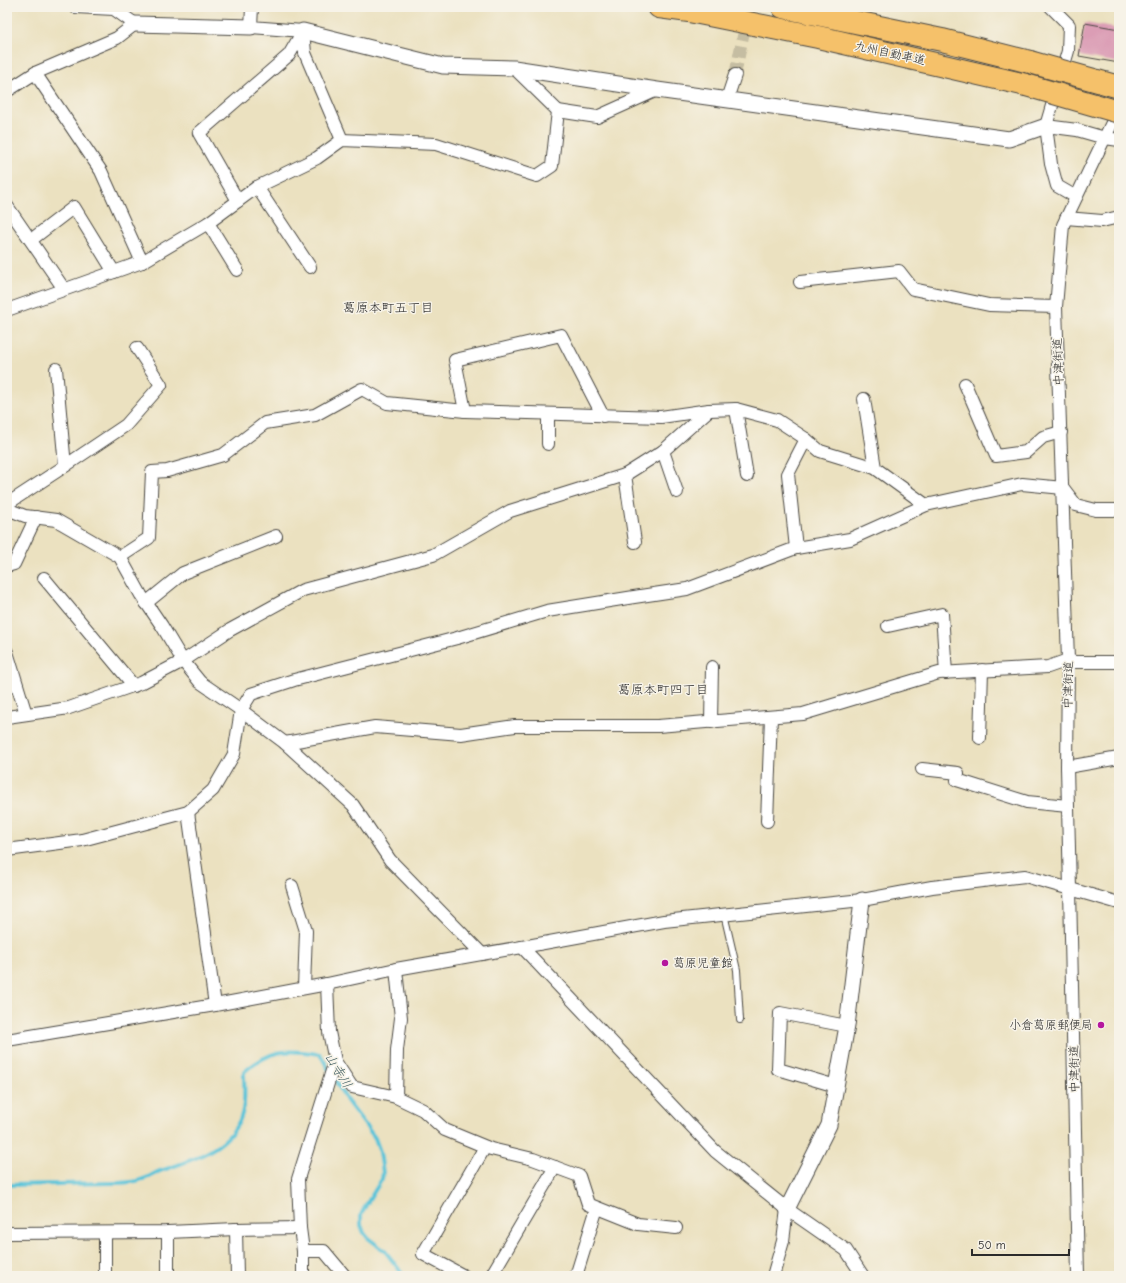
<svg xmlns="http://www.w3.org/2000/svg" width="1126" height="1283" font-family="'Comic Neue','Klee One',sans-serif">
<rect width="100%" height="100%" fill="#f7f3e8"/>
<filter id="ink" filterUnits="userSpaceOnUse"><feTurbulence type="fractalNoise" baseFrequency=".025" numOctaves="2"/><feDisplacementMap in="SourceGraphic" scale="8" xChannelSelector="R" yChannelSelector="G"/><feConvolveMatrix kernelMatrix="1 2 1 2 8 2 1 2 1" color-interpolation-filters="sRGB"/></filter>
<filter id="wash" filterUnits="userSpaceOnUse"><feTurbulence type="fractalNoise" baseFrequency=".012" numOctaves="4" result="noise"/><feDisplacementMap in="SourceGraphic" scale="16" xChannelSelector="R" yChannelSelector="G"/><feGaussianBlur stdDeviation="0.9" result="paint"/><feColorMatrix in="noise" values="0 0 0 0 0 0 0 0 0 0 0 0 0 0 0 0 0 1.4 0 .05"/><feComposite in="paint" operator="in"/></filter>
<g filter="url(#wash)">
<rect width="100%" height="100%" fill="#ebe1c0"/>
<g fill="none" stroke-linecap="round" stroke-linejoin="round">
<g stroke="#5cc4d9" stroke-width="4">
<path d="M333 1076 347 1101 375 1138 380 1152 383 1173 382 1179 366 1205 361 1215V1225L364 1233 368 1238 385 1251 404 1276"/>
<path d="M7 1185 113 1183C123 1183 134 1183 143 1179 149 1178 154 1173 160 1171 190 1161 231 1149 242 1114 246 1101 244 1085 244 1072 271 1049 286 1049 320 1054L329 1070"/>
</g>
</g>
<g id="blocks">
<path fill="#db9db5" d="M1085 23 1119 29V63L1079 56Z"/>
</g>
</g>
<g filter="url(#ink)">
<use href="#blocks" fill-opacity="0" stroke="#484641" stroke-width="1"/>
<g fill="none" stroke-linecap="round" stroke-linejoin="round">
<path stroke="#c5bda2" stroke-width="12" stroke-dasharray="12 6" stroke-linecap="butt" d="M735 75 749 7"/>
<defs>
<path id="service" d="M724 914 737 970 740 1020"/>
<g id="minor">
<path d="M252 7 251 27 303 31"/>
<path d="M1051 7 1069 25 1068 51 1046 126 1051 164 1057 186 1076 197"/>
<path d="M303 31 305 53 342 140"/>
<path d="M514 68 558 111"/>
<path d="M35 73 101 171 142 262"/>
<path d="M7 91 35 73 117 38 135 24 114 9 75 7"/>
<path d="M727 99 735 75"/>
<path d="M1046 126 1077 130 1105 138 1119 140"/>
<path d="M257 187 310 267"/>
<path d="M238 201 199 133 289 55 303 31"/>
<path d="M7 206 64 289"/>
<path d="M1066 218 1102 221 1119 217"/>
<path d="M208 223 237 270"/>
<path d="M31 240 74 207 114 272"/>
<path d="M800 282 899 271 913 289 989 305 1056 307"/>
<path d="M7 310 142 262 208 223 257 187 317 158 342 140 436 144 537 176 552 166 558 111 597 117 657 90"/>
<path d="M965 384 996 456 1026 452 1043 437 1061 432"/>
<path d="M864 399 875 468"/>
<path d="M736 409 747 476"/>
<path d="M465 411 455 360 561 335 603 416"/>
<path d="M548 414V444"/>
<path d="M663 451 677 492"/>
<path d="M65 466 126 425 161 385 137 348"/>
<path d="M625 475 635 542"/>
<path d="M7 504 65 466 56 369"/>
<path d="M7 509 25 516 56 520 120 557 141 595 162 626 183 661 200 682 241 710 285 743 353 805 390 860 482 954"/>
<path d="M796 548 788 474 806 439"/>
<path d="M120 557 149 538 152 472 167 471 223 455 265 423 315 415 362 389 387 403 465 411 661 417 709 410 736 409 777 420 806 439 820 451 875 468 926 505"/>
<path d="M7 566 14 564 36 517"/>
<path d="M44 578 134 686"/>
<path d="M146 603 183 573 276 536"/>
<path d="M888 626 942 614 946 673"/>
<path d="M7 652 26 714"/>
<path d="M7 717 69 708 141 683 183 661 230 630 303 590 433 555 510 511 625 475 663 451 709 410"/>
<path d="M711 722 712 667"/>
<path d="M980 738 982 670"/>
<path d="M285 743 375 727 461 734 515 726H658L803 714 939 673 1048 667 1068 660 1075 662H1119"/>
<path d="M1067 767 1119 758"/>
<path d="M922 769 958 773 957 780 1027 802 1068 806"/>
<path d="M188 812 215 1005"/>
<path d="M767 821 771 717"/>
<path d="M7 850 82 840 188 812 213 790 234 754 241 710 251 694 294 680 457 638 547 611 634 597 687 589 796 548 850 539 926 505 1022 484 1063 488 1076 505 1096 510H1119"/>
<path d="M292 886 306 931 304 988"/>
<path d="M522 947 715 1151 787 1209 846 1250 863 1276"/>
<path d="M327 984 329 1032 335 1061 298 1179 300 1228 303 1251H324L345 1276"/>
<path d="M7 1040 215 1005 327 984 396 969 522 947 664 921 862 900 932 887 1025 876 1119 903"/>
<path d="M335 1061 352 1087 396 1097 397 1050 401 1018 396 969"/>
<path d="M836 1086 778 1069 780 1013 847 1026"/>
<path d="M396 1097 423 1110 445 1130 491 1149 533 1159 579 1176 588 1204 638 1224 676 1228"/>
<path d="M236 1229 237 1276"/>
<path d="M168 1232V1276"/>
<path d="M7 1233 168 1232 236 1229 300 1228"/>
<path d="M303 1251V1276"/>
<path d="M105 1276V1233"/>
<path d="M464 1276 423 1254 485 1147"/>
<path d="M491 1276 555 1167"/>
<path d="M576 1276 597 1208"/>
<path d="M773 1276 783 1241 787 1209"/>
<path d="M1078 1276 1070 889 1067 767 1068 660 1056 307 1063 225 1119 108"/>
</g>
<g id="tertiary">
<path d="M135 24 251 27"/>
<path d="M303 31 443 66 514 68 657 90 1009 139 1046 126"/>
<path d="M787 1209 829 1125 847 1026 862 900"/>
</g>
<g id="motorway">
<path d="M659 7 689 11 818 37 1026 85"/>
<path d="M783 7 942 40 1030 62"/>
</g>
</defs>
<use href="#service" stroke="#484641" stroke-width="8"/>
<use href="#minor" stroke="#484641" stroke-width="14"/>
<use href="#tertiary" stroke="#484641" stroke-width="17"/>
<use href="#motorway" stroke="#484641" stroke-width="24"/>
<use href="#service" stroke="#fff" stroke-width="6"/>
<use href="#minor" stroke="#fff" stroke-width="12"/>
<use href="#tertiary" stroke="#fff" stroke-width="15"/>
<use href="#motorway" stroke="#f5c16b" stroke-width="22"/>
<defs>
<g id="motorway-bridge">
<path d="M1030 62 1119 87"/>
<path d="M1026 85 1119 112"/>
</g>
</defs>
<use href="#motorway-bridge" stroke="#484641" stroke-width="24" stroke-linecap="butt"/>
<use href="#motorway-bridge" stroke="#f5c16b" stroke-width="22"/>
</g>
</g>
<g fill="#b5179e" stroke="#f7f3e8" stroke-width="1.5">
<circle cx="665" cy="963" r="4"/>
<circle cx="1101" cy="1025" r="4"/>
</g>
<g text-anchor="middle" stroke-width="3" stroke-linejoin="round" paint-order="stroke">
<g font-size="12" fill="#2b2b2b" stroke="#f7f3e8">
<text transform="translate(890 53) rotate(12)" y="4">九州自動車道</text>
<text transform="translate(1058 362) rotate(-92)" y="4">中津街道</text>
<text transform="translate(1068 685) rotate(-89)" y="4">中津街道</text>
<text transform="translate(1074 1069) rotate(-91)" y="4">中津街道</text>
</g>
<g font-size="12" fill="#2b2b2b" stroke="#f7f3e8" text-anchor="start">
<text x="673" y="967">葛原児童館</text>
<text x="1093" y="1029" text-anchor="end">小倉葛原郵便局</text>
</g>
<g font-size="13" fill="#2b2b2b" stroke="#f7f3e8">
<text x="388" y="312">葛原本町五丁目</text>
<text x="663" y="694">葛原本町四丁目</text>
</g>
<g font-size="13" font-style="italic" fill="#3a595f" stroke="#f7f3e8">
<text transform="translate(339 1070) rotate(58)" y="5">山寺川</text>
</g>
</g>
<rect width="1126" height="1283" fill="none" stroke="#f7f3e8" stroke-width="24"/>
<path d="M972 1249v6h97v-6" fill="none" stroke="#2b2b2b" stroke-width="2"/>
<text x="978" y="1249" font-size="12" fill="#2b2b2b" stroke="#f7f3e8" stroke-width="3" paint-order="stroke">50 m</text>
</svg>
